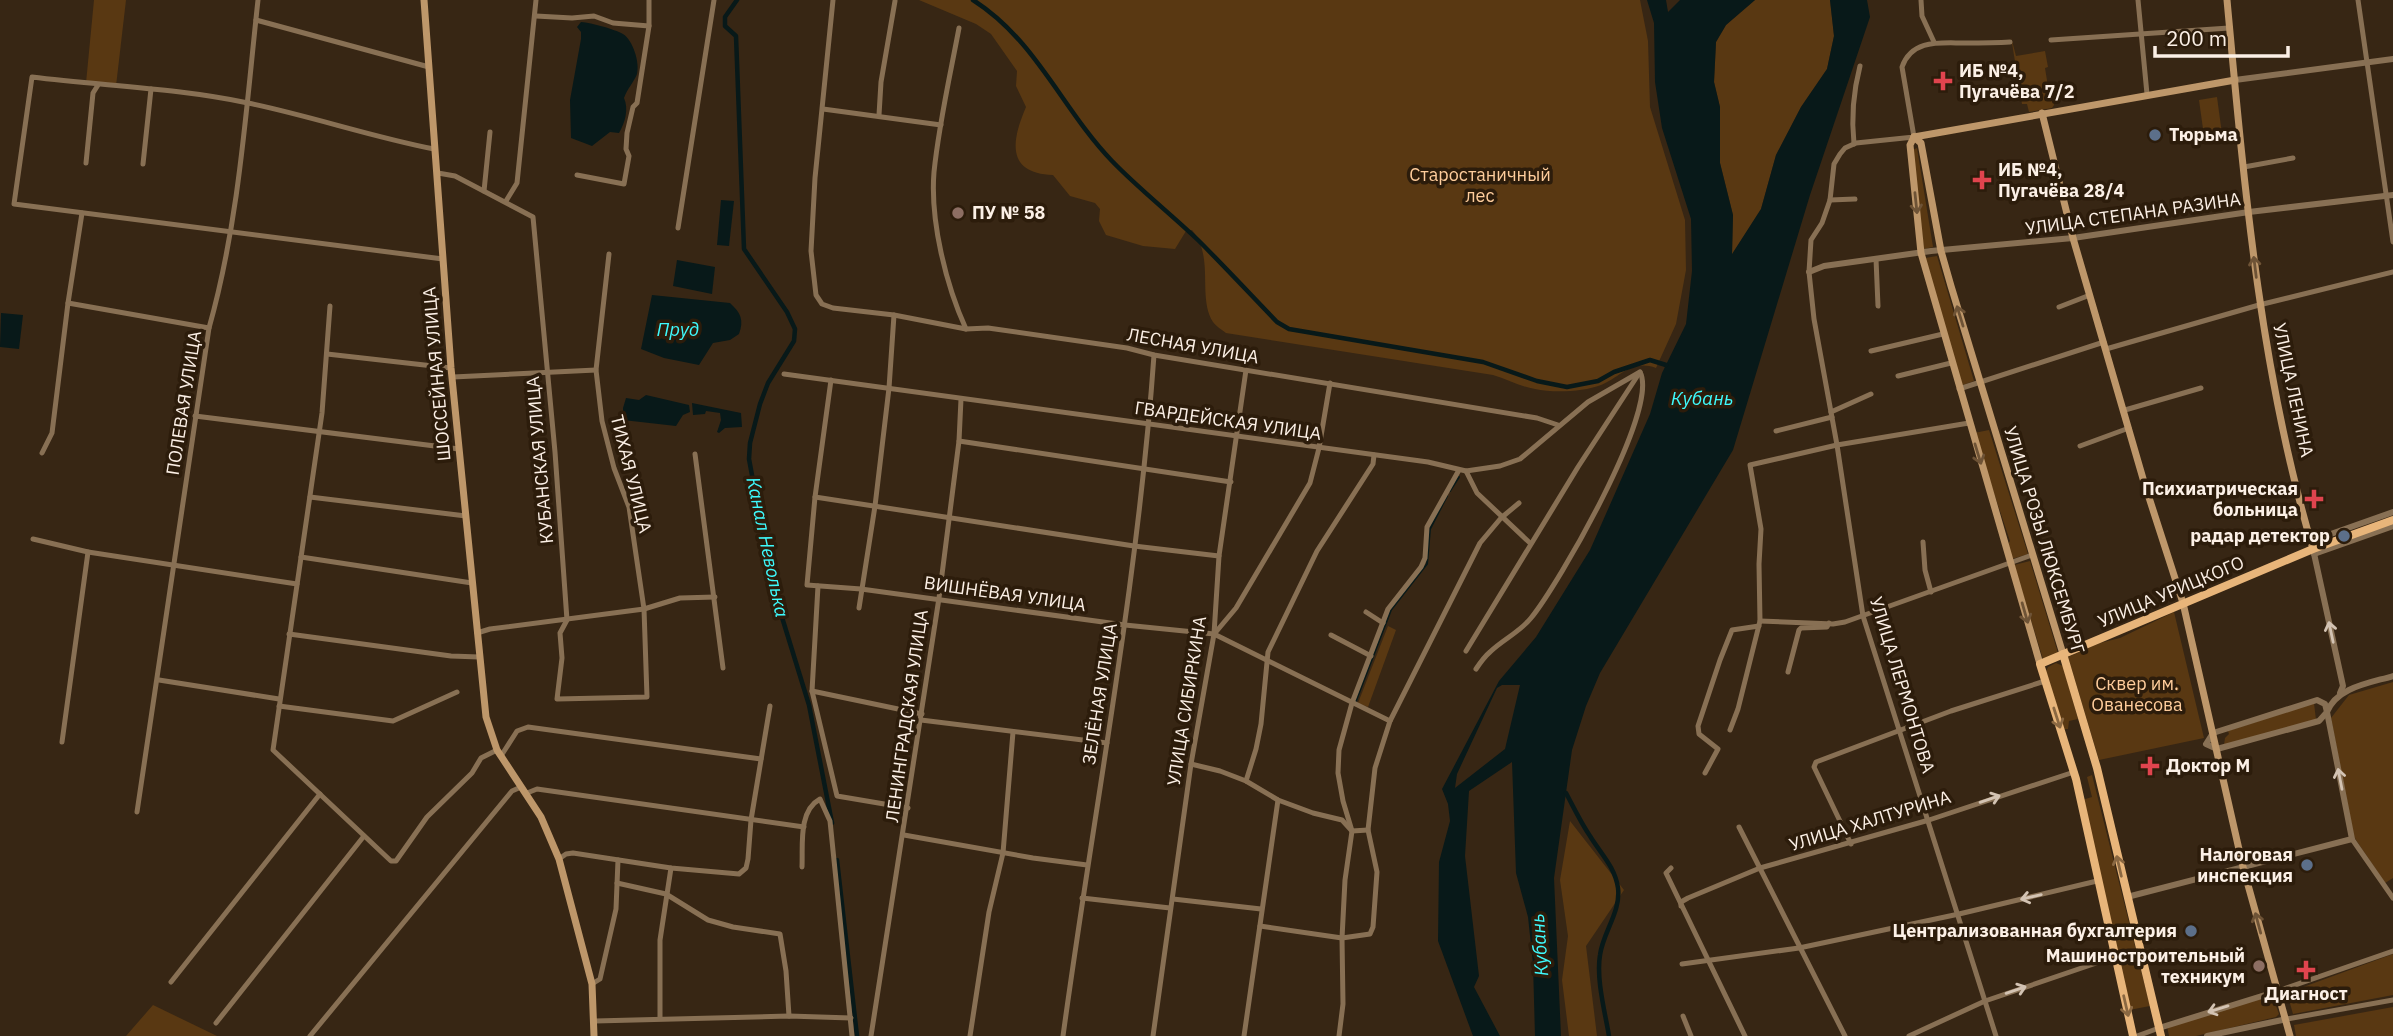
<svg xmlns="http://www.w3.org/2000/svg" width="2393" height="1036" font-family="'IBM Plex Sans',sans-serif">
<rect width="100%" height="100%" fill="#372614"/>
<g fill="#593812">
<path d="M94 0H126L116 86 86 83Z"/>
<path d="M919 0H1640L1648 41 1650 107 1685 220 1686 270 1676 324 1656 368C1631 359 1621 377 1601 385 1583 392 1553 393 1535 389 1521 387 1507 379 1493 375L1226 333C1222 330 1216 326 1213 322 1197 297 1215 257 1192 230L1186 231 1175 249 1143 246 1106 235 1099 221 1100 209 1095 203 1070 196 1053 175C1005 173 1012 140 1026 107L1016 86 1017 71 991 34 976 24Z"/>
<path d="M1755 0H1830L1834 36 1827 69 1801 107 1776 155 1761 209 1732 255 1733 215 1720 163V107L1714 82 1716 42 1726 25Z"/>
<path d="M2011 37 2016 56 2045 51 2048 67 2045 68 2049 93 2053 94 2054 105 2052 108 2029 112 2027 104H2022Z"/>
<path d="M2217 97 2222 134 2204 136 2199 100Z"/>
<path d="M1917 148 1933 247 1924 249 1912 150Z"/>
<path d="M1937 256 1974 381 1960 386 1925 258Z"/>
<path d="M1989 430 2028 554 2012 559 2008 544 2010 541 1974 433Z"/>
<path d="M2030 561 2058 653 2043 659 2014 565Z"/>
<path d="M2174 612 2204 738 2099 760 2068 657 2100 643 2120 638Z"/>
<path d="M1388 626 1396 630 1368 707 1358 703Z"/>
<path d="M2056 663 2063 666 2078 719 2069 721 2068 729H2064L2046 671 2048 667Z"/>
<path d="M2393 682V878L2385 883 2354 837 2331 718 2349 695Z"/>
<path d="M2314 703 2316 720 2224 745 2225 738 2229 734 2228 731Z"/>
<path d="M2092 775 2150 1006 2129 1010 2082 800 2092 797 2087 777Z"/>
<path d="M1570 821 1624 890 1586 946 1597 1036H1569L1562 980 1568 936 1560 880Z"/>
<path d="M2393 954V995L2293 1014 2287 993Z"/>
<path d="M2272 995 2279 1014 2276 1017 2196 1036H2169L2167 1026Z"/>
<path d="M153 1005 217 1036H126Z"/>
<path d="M2393 1007V1036H2296L2294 1025Z"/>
</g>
<g fill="#081919" fill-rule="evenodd">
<path d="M1647 0H1666L1668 12 1680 0H1755L1726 25 1716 42 1714 82 1720 107V163L1733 215 1732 254 1761 209 1776 155 1801 107 1827 69 1834 36 1830 0H1867L1870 17 1810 195 1733 450 1600 673 1586 706 1572 750 1554 878 1561 1036H1535L1533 964 1528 917 1516 873 1512 762 1469 791 1465 856 1479 976 1474 987 1500 1036H1473L1438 941 1439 862 1450 821 1448 804 1442 789 1499 681 1536 637 1590 550 1650 414 1662 373 1686 324 1692 271 1691 219 1662 128 1655 82 1654 23ZM1502 685H1520L1505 749 1455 788 1457 774 1497 688Z"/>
<path d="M581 22C592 23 614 29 623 34 633 40 640 63 637 74 634 82 627 89 624 98 629 109 625 123 619 133L610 132 592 146 571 138 570 100 581 39V32L577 27Z"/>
<path d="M721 200 734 201 729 246 717 245Z"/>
<path d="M677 260 715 267 712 294 673 286Z"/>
<path d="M652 295 730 303C741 313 744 320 739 334L730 340 713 343 699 365 664 358 641 349Z"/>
<path d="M1 313 23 315 19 349 0 347Z"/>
<path d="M646 395 689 405 690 412 683 415 676 426 623 420V408L626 398 639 400Z"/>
<path d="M692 403 741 413 742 427 725 428 719 433 717 432 721 420 720 413 706 411 705 414 693 415Z"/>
</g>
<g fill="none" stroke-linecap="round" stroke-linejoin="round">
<g stroke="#081919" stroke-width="2">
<path d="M1450 491 1459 477"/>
<path d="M1356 701 1391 610 1427 564 1430 529 1447 496"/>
</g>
<g stroke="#081919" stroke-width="4.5">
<path d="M737 0 725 17V26L736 36 744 249 787 312 795 329 794 341 768 383 760 404 750 443 749 459 773 588 809 705 832 823"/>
<path d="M973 0C1036 40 1062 109 1112 161 1139 189 1171 214 1199 241 1225 267 1251 295 1277 322L1289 329 1483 362 1537 381 1567 387 1598 381 1614 372 1650 360 1666 365"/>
<path d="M1566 793C1574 808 1581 823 1590 836 1601 854 1615 867 1618 888 1621 912 1603 932 1600 955 1596 979 1605 1012 1609 1036"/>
<path d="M837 860 857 1036"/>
</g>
<g stroke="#887054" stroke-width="5">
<path d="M833 0 815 178 811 251 816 295 822 304 833 308 894 315 966 329 988 328 1127 348 1154 355 1537 418 1558 425"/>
<path d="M1921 0 1922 16 1934 42"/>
<path d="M2138 0 2147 94"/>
<path d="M2358 0 2393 242"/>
<path d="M536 16 572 18 594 16 613 23 649 26"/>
<path d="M256 20 429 67"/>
<path d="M959 28C950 76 939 123 934 172 930 221 946 285 966 329"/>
<path d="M2051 40 2229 28"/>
<path d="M823 109 941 125"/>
<path d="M879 115 881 82 895 1"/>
<path d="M1854 144C1851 116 1853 93 1860 66"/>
<path d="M434 149C372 137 311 116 248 103 177 88 104 86 32 77L14 204 443 259"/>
<path d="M86 163 93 93 98 85"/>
<path d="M143 164 151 89"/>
<path d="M2244 167 2293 158"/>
<path d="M438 173 455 176 533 217 555 452 567 620 560 633 562 658 557 699 647 697 644 609 629 507 614 468 602 421 596 370 609 254"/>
<path d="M577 175 624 184 629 156 626 149 627 133 633 107 637 103 649 26V0"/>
<path d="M484 191 490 132"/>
<path d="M1830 200 1855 199"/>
<path d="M506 201 517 183 536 0"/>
<path d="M678 228 714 0"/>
<path d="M1876 259 1878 306"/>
<path d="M68 303 209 328"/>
<path d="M330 306 322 413 273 750 391 861H396L427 817 472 773 481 758 497 750"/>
<path d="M2059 307 2090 295"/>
<path d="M2106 349 2259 305 2393 272"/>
<path d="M1871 351 1943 334"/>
<path d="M327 354 451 368"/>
<path d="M784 374 1428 462 1466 471 1500 466 1520 459 1588 402 1640 372"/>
<path d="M1898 376 1951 363"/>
<path d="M453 377 596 370"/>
<path d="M831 380 815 497 807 585 861 589 1125 625 1214 634 1390 721"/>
<path d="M1959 389 2104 342"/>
<path d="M2125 410 2201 388"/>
<path d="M1831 412 1871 394"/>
<path d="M195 416 459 449"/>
<path d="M1776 431 1832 417"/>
<path d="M959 441 1231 482"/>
<path d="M2080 446 2129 428"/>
<path d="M42 453 52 433 68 303 82 213"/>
<path d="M695 454 723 668"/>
<path d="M1466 471 1477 493 1530 543"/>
<path d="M310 497 466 516"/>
<path d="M815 497 1134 546 1219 556"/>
<path d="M33 539 88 552 297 584"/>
<path d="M1923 542 1925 570 1931 592"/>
<path d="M301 557 472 583"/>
<path d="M818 586 812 691 837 796 908 808"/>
<path d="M859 608 875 506 889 388 894 315"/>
<path d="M1366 612 1383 623"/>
<path d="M1760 621 1833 624 1845 622 2032 555"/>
<path d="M477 633 490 629 644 609 680 598 715 597"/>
<path d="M1215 633 1236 608 1310 483 1319 448 1330 383"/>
<path d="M289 634 451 656 479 657"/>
<path d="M1331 635 1371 656"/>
<path d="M1466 651 1578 467 1638 375"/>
<path d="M1476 669C1480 663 1484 657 1490 652 1502 640 1520 632 1531 618 1558 585 1660 409 1640 372"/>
<path d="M1788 672 1799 630 1801 628 1827 627 1829 623"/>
<path d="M159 680 279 699"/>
<path d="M812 691 922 714"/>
<path d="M279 706 393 721 457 692"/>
<path d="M921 720 1107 743"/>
<path d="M1730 730 1738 709 1760 621 1759 564 1761 529 1750 465 1837 445 1969 423"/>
<path d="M62 742 88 552"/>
<path d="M501 756 517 731 528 727 761 759"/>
<path d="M1191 764 1220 771 1246 781 1278 800 1313 813 1342 820 1352 831 1368 830"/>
<path d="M1705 773 1718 749 1699 734 1698 726 1720 660 1732 630 1759 626"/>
<path d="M1246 781 1256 749 1261 724 1268 652 1317 551 1373 464 1374 455"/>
<path d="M527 793 537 789 804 827"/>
<path d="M137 812 209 328C239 222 246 109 258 0"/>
<path d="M1739 827 1845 1036"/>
<path d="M904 835 1033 858 1087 865"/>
<path d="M2352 839 2393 898"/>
<path d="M1851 844 1814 767 1816 762 1951 711 2045 681"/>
<path d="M559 859 566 854 573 853 671 868 739 874 746 868 748 859 751 820 770 706"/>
<path d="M802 867C803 845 798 811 820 799L830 821 852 1036"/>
<path d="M1671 868 1666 873 1745 1036"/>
<path d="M617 883 666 894 708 920 733 927 780 934 786 971 789 1016"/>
<path d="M1082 898 1170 908"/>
<path d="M1173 899 1261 909"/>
<path d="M1681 906V902L1688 898 1760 868 1929 820 2074 772"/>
<path d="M1260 926 1342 938 1370 934 1373 927 1377 872 1368 830 1375 768 1390 721 1480 543 1501 518 1519 503"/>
<path d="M1682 964 1799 948 1959 914 2097 881"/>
<path d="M171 982 320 794"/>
<path d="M592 984 600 979 616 909 618 860"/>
<path d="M2278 991 2393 951"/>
<path d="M1683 1016 1691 1036"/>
<path d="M660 1017V940L671 868"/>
<path d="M2287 1019 2393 1000"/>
<path d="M595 1021 789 1016 851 1018"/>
<path d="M216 1023 364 836"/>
<path d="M310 1036 512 791 521 787"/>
<path d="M871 1036 939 598 959 441 961 399"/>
<path d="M970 1036 989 912 1003 853 1013 732"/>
<path d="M1063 1036C1094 809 1138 583 1154 355"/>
<path d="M1153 1036 1191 764 1214 634 1219 556 1246 370"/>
<path d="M1244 1036 1278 800"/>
<path d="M1339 1036 1343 1004 1342 938 1345 880 1352 831 1343 801 1338 773 1339 750 1352 703 1388 609 1421 567 1425 558 1427 527 1459 470"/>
<path d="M1909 1036 1985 1001 2114 957"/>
<path d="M1996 1036 1863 616 1837 445 1814 319 1809 272 1811 240 1822 223 1830 200 1834 164 1840 154 1845 148 1856 143 1914 137 1902 67C1912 39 1940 43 1964 43 1980 43 1995 43 2010 42"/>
<path d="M2137 1036 2159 1028"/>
</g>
<g stroke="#887054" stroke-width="6">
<path d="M2235 80 2393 59"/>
<path d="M1809 272 1824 266 1931 251 2073 238 2249 212 2393 195"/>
<path d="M2311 541 2393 512"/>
<path d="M2313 549 2343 686 2340 693"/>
<path d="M2314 554 2393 526"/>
<path d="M2317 700 2325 704 2327 712 2319 721 2217 749 2206 744 2213 733Z"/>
<path d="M2127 897 2352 839 2327 712C2337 687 2370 683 2393 676"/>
<path d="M2159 1028 2278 991"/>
<path d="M2207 1036 2287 1019"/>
</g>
<g stroke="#be976a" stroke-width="7">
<path d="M424 0 451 368 486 717 497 750 541 817 559 859 592 984 594 1036"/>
<path d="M2227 0C2244 184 2260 371 2313 549"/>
<path d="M2042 113 2073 238 2144 482 2183 603 2243 867 2290 1036"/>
<path d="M1914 137 1910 145 1921 253 2040 664"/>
<path d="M1914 137 1921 143 1941 251 1951 286 2063 654"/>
<path d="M1914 137 2235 80"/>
</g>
<g stroke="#e8b57a" stroke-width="8">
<path d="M2063 654 2097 768 2161 1036"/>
<path d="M2133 1036 2076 779 2040 664 2313 549 2393 520"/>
</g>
</g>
<defs><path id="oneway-shaft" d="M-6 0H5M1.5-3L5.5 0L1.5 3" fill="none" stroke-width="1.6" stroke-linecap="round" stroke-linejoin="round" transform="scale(1.75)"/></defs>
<g stroke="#6e5336">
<use href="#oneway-shaft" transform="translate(1916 203) rotate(84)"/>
<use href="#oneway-shaft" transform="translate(2255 267) rotate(-97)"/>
<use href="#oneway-shaft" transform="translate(1960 316) rotate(-107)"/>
<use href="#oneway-shaft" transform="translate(1978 454) rotate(73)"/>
<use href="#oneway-shaft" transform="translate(2025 613) rotate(74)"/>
<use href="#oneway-shaft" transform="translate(2258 923) rotate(-105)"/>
</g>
<g stroke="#d3c3b3">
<use href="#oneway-shaft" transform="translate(2331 632) rotate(-102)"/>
<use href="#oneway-shaft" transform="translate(2340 779) rotate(-101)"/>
<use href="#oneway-shaft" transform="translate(1990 799) rotate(-19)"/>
<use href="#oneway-shaft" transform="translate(2031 897) rotate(167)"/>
<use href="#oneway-shaft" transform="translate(2016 990) rotate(-19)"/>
<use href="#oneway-shaft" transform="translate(2218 1009) rotate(163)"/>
</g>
<g stroke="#8a6842">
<use href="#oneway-shaft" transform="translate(2057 718) rotate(72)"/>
<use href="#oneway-shaft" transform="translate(2119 866) rotate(-103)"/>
<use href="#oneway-shaft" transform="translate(2126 1006) rotate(77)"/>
</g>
<g fill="#e0444e" stroke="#2c1c0b" stroke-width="2.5">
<path d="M1939.5 70.5h7v7h7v7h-7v7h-7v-7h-7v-7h7z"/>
<path d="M1978.5 169.5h7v7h7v7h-7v7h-7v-7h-7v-7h7z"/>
<path d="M2310.5 488.5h7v7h7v7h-7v7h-7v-7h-7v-7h7z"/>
<path d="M2146.5 755.5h7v7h7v7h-7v7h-7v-7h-7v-7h7z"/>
<path d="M2302.5 959.5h7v7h7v7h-7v7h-7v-7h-7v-7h7z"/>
</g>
<g fill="#5c6f8a" stroke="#2c1c0b" stroke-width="2.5">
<circle cx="2155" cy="135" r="7"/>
<circle cx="2344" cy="536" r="7"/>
<circle cx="2307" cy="865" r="7"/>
<circle cx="2191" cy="931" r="7"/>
</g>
<g fill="#8d6e63" stroke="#2c1c0b" stroke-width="2.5">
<circle cx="958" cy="213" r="7"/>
<circle cx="2259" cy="966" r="7"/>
</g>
<g text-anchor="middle" stroke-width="7" stroke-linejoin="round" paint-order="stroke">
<g font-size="18" font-weight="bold" fill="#fcf0e6" stroke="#2c1c0b" text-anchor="start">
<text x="1959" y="77">ИБ №4,<tspan x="1959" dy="21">Пугачёва 7/2</tspan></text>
<text x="2169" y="141">Тюрьма</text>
<text x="1998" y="176">ИБ №4,<tspan x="1998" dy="21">Пугачёва 28/4</tspan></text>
<text x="972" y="219">ПУ № 58</text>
<text x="2298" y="495" text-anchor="end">Психиатрическая<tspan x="2298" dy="21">больница</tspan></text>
<text x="2330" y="542" text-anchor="end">радар детектор</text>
<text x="2166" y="772">Доктор М</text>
<text x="2293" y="861" text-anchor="end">Налоговая<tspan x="2293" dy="21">инспекция</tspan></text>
<text x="2177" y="937" text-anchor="end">Централизованная бухгалтерия</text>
<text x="2245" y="962" text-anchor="end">Машиностроительный<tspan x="2245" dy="21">техникум</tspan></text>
<text x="2306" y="1000" text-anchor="middle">Диагност</text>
</g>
<g font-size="18" fill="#ffcd9c" stroke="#2c1c0b">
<text x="1480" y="181">Старостаничный<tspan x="1480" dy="21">лес</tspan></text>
<text x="2137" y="690">Сквер им.<tspan x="2137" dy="21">Ованесова</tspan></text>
</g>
<g font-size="18" fill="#fcf0e6" stroke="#2c1c0b">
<text transform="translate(2133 214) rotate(-8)" y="6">УЛИЦА СТЕПАНА РАЗИНА</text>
<text transform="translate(1193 346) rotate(10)" y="6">ЛЕСНАЯ УЛИЦА</text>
<text transform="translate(437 374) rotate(-95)" y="6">ШОССЕЙНАЯ УЛИЦА</text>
<text transform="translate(2293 390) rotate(78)" y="6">УЛИЦА ЛЕНИНА</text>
<text transform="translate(184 403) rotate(-81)" y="6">ПОЛЕВАЯ УЛИЦА</text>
<text transform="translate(1228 421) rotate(8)" y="6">ГВАРДЕЙСКАЯ УЛИЦА</text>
<text transform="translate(540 460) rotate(-95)" y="6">КУБАНСКАЯ УЛИЦА</text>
<text transform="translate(631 474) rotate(76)" y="6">ТИХАЯ УЛИЦА</text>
<text transform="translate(2044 540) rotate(73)" y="6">УЛИЦА РОЗЫ ЛЮКСЕМБУРГ</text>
<text transform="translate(2171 592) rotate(-23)" y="6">УЛИЦА УРИЦКОГО</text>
<text transform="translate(1005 594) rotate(8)" y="6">ВИШНЁВАЯ УЛИЦА</text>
<text transform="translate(1902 685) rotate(73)" y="6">УЛИЦА ЛЕРМОНТОВА</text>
<text transform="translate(1100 694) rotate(-81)" y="6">ЗЕЛЁНАЯ УЛИЦА</text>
<text transform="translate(1187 701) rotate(-81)" y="6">УЛИЦА СИБИРКИНА</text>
<text transform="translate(907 716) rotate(-82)" y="6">ЛЕНИНГРАДСКАЯ УЛИЦА</text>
<text transform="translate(1870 821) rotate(-17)" y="6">УЛИЦА ХАЛТУРИНА</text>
</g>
<g font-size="19" font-style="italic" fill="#3efafd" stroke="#2c1c0b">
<text x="678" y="336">Пруд</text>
<text x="1702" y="405">Кубань</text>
<text transform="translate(768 547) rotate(78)" y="7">Канал Неволька</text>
<text transform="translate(1539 945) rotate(-94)" y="7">Кубань</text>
</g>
</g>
<path d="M2155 46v10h133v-10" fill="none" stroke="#fcf0e6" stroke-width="3.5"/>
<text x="2166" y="46" font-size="21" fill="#fcf0e6" stroke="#2c1c0b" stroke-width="5" paint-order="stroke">200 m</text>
</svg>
